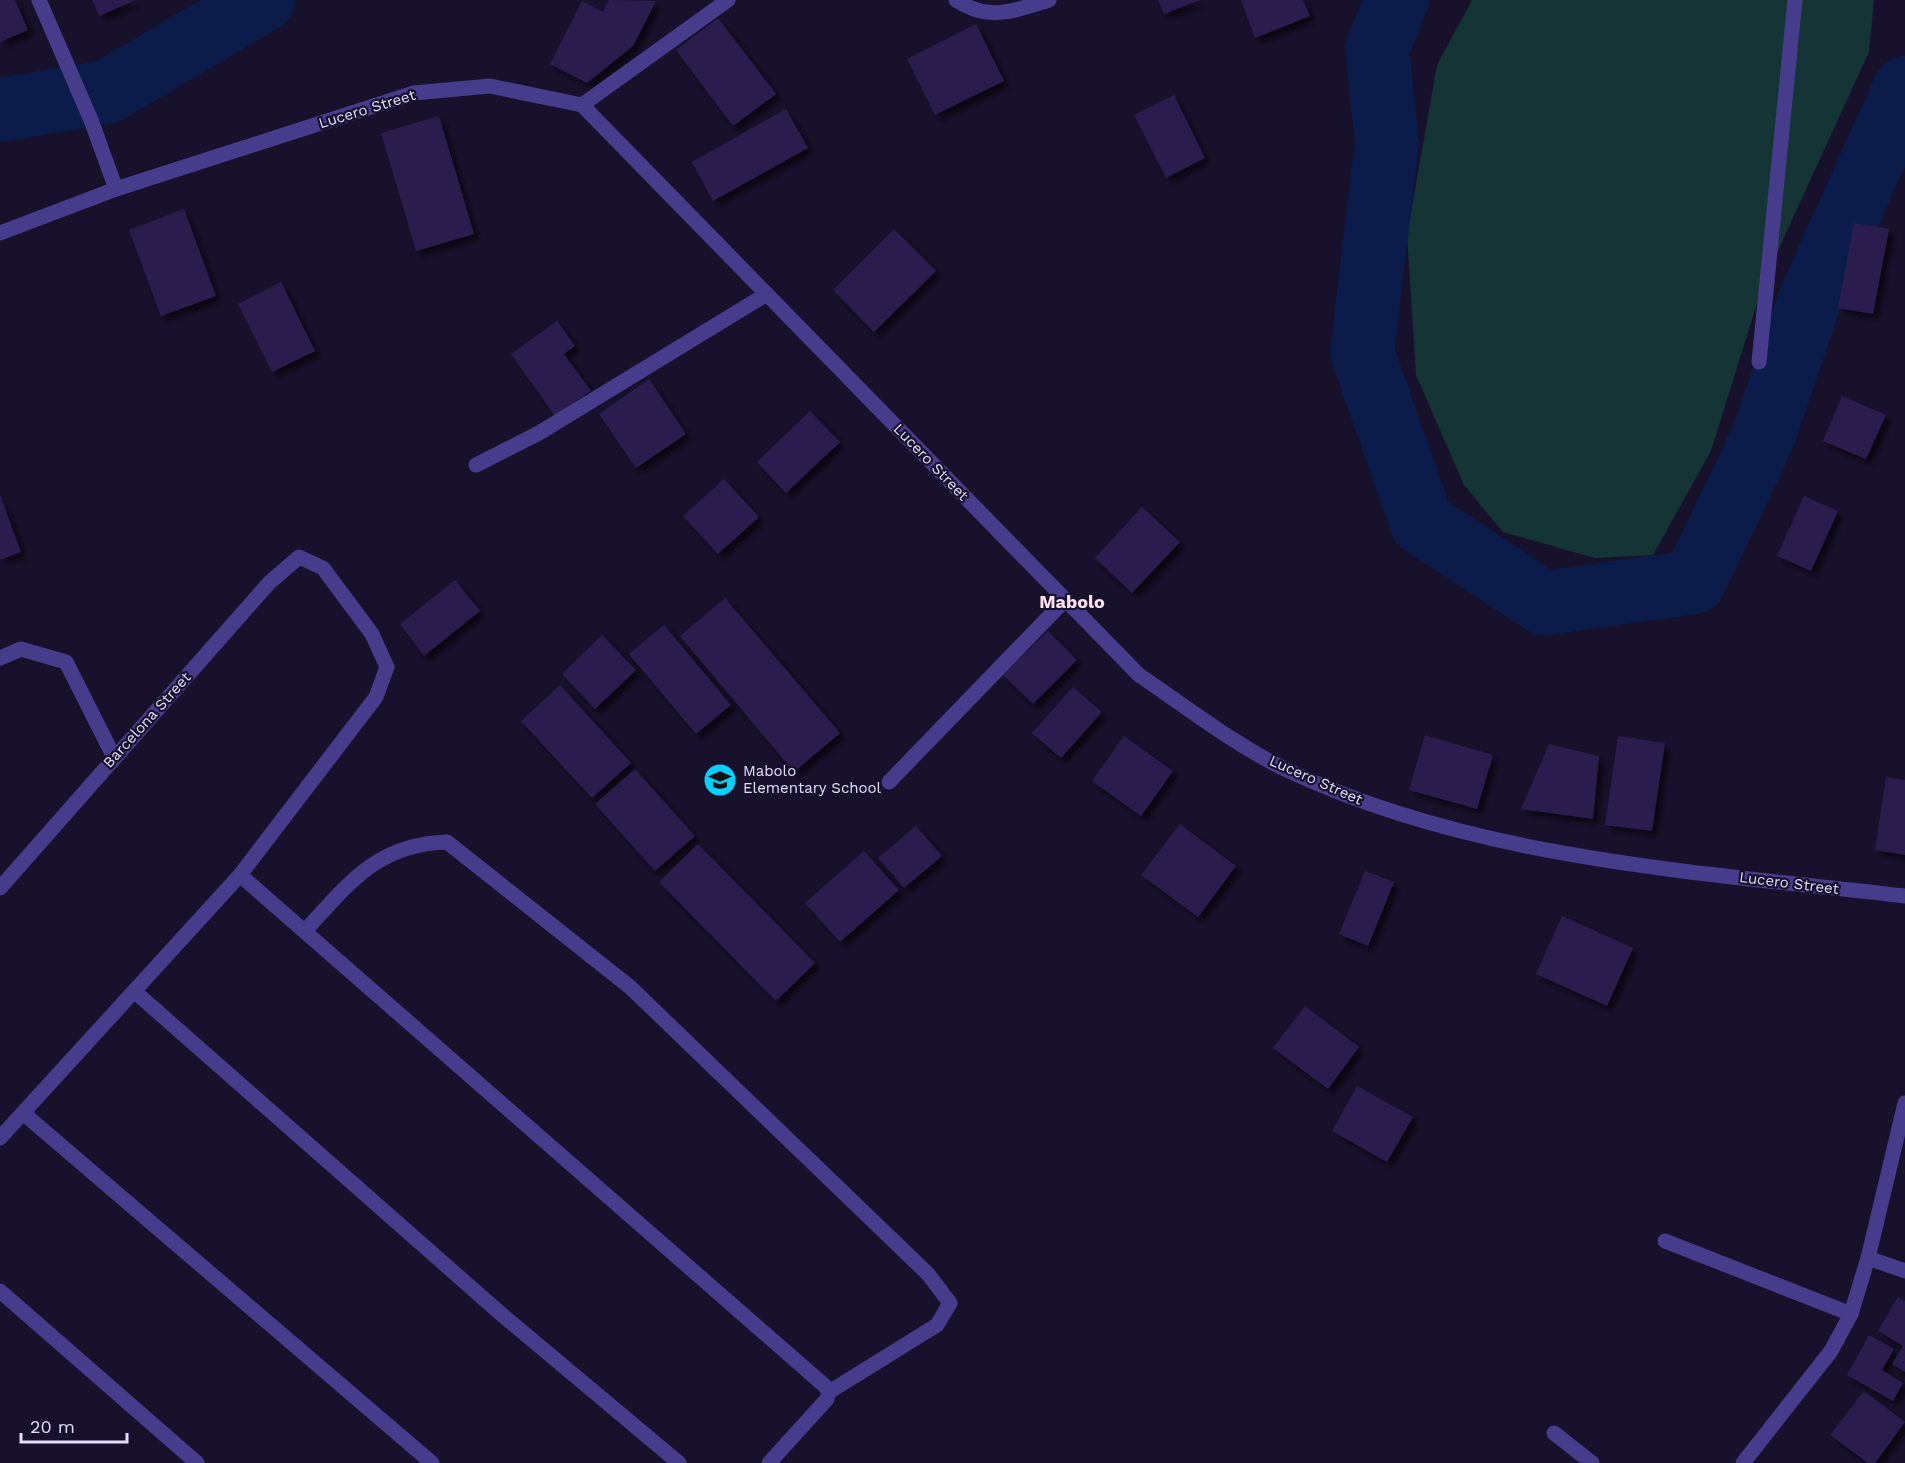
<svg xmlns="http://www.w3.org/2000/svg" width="1905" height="1463" font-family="'Work Sans',sans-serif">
<defs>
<filter id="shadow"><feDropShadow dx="5.5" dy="5.5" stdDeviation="3" flood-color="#0009"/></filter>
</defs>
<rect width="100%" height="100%" fill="#18112c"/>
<path fill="#143436" d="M1472 0H1874L1869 52 1764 281 1711 451 1653 555 1595 558 1503 532 1464 485 1416 375 1407 235 1437 65Z"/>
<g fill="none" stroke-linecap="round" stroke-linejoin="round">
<g stroke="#0b1c4b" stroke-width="64">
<path d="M1397 0 1377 49 1387 142 1362 352 1422 523 1544 603 1694 582 1763 437 1809 302 1905 88"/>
<path d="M0 110 107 92 263 0"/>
</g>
</g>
<g fill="#2b1d4d" filter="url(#shadow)">
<path d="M0 0H15L28 30 0 42Z"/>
<path d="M92 0H136L99 16Z"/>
<path d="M609 0 656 1 633 46 587 83 550 64 582 1 603 12Z"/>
<path d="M1158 0H1200L1164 14Z"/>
<path d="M1241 0H1303L1310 16 1255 38Z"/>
<path d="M718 18 776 94 733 126 676 50Z"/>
<path d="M976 24 1004 81 935 115 907 59Z"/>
<path d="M1174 95 1205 158 1166 178 1134 115Z"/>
<path d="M786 109 808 148 713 201 692 162Z"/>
<path d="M439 116 474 234 416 251 381 133Z"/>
<path d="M184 209 216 296 161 316 129 230Z"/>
<path d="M1854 223 1889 229 1873 314 1838 308Z"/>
<path d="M894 229 936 271 874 332 833 290Z"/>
<path d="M281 282 315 351 272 372 238 304Z"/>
<path d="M557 321 575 346 564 354 591 391 555 416 511 354Z"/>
<path d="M649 379 686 434 636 468 599 414Z"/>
<path d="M1842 396 1886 415 1866 459 1823 441Z"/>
<path d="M810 411 840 442 786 493 757 462Z"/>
<path d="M724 479 759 517 718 554 683 516Z"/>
<path d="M0 495 21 552 0 560Z"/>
<path d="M1804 496 1838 511 1811 571 1777 556Z"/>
<path d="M1142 507 1180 542 1132 593 1095 558Z"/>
<path d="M455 580 480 611 424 656 400 624Z"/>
<path d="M725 598 840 733 794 772 680 636Z"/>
<path d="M664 625 731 705 696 734 629 654Z"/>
<path d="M1048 631 1077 660 1033 704 1003 675Z"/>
<path d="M602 635 636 670 595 709 562 674Z"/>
<path d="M560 685 631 763 592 798 521 721Z"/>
<path d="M1073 687 1102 712 1061 758 1032 733Z"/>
<path d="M1425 735 1493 755 1477 809 1409 790Z"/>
<path d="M1124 736 1173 771 1141 816 1092 781Z"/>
<path d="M1618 736 1665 743 1652 831 1605 825Z"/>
<path d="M1549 744 1599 756 1593 819 1521 809Z"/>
<path d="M635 769 695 836 655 871 595 804Z"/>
<path d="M1886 777 1905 780V855L1875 850Z"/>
<path d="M1180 824 1236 866 1198 917 1141 875Z"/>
<path d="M916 826 942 856 904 888 878 858Z"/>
<path d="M698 844 815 963 776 1001 659 882Z"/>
<path d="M864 851 899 890 840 942 805 903Z"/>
<path d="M1365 871 1394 882 1368 946 1339 934Z"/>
<path d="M1562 916 1633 948 1607 1006 1536 974Z"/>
<path d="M1305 1006 1359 1047 1328 1089 1273 1048Z"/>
<path d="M1357 1086 1413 1117 1387 1162 1332 1131Z"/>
<path d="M1898 1297 1905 1301V1372L1892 1364 1903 1346 1878 1331Z"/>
<path d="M1869 1335 1894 1349 1882 1370 1903 1383 1893 1401 1847 1375Z"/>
<path d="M1864 1391 1905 1422 1875 1463H1868L1830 1435Z"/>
</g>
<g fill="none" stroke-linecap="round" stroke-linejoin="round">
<g stroke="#463c8b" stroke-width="15">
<path d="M39 0 91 120 116 189"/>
<path d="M956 0C989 22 1014 11 1049 0"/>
<path d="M582 105 728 0"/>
<path d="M1759 362 1795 0"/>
<path d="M476 465 539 433 767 294"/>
<path d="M0 658 21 649 66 662 114 757"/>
<path d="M889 782 1065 600"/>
<path d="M240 875 825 1386 829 1392 827 1399 769 1463"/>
<path d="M0 888 269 583 299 557 323 568 372 634 387 667 376 697 240 875 0 1138"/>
<path d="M305 931C348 884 377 844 447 842L630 987 928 1274 950 1303 937 1325 829 1392"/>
<path d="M134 991 500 1313 679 1463"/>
<path d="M23 1113 432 1463"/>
<path d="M1665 1241 1851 1314"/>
<path d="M1868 1258 1905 1271"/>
<path d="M0 1291 197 1463"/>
<path d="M1554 1433 1592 1463"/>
<path d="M1743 1463 1831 1351 1851 1314 1868 1258 1905 1103"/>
</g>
<path stroke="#463c8b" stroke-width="15" d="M0 233 116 189 414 93 490 86 582 105 1139 675C1188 708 1236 746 1289 771 1479 860 1699 872 1905 896"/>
</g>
<defs>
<symbol id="school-disc" viewBox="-11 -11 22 22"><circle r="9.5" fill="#08cfff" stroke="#18112c"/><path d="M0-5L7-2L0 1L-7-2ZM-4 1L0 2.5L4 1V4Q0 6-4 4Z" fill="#111"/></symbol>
</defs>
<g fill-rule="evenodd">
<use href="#school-disc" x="701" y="761" width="38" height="38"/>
</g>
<g text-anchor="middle" stroke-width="4.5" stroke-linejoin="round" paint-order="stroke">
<g font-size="15" fill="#e3dcff" stroke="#18112c">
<text transform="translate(367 109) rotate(-17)" y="5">Lucero Street</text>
<text transform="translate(931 462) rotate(46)" y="5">Lucero Street</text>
<text transform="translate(147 720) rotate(-48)" y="5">Barcelona Street</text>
<text transform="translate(1316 780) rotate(24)" y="5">Lucero Street</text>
<text transform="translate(1789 883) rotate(7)" y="5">Lucero Street</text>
</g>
<g font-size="15" fill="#e3dcff" stroke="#18112c" text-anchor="start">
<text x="743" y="776">Mabolo<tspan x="743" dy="17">Elementary School</tspan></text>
</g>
<g font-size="18" font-weight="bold" fill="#ffdef0" stroke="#18112c">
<text x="1072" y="608">Mabolo</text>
</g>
</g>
<path d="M21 1433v9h106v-9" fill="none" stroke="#e3dcff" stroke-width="3"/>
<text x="30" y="1433" font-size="18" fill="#e3dcff" stroke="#18112c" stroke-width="4.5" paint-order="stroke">20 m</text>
</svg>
